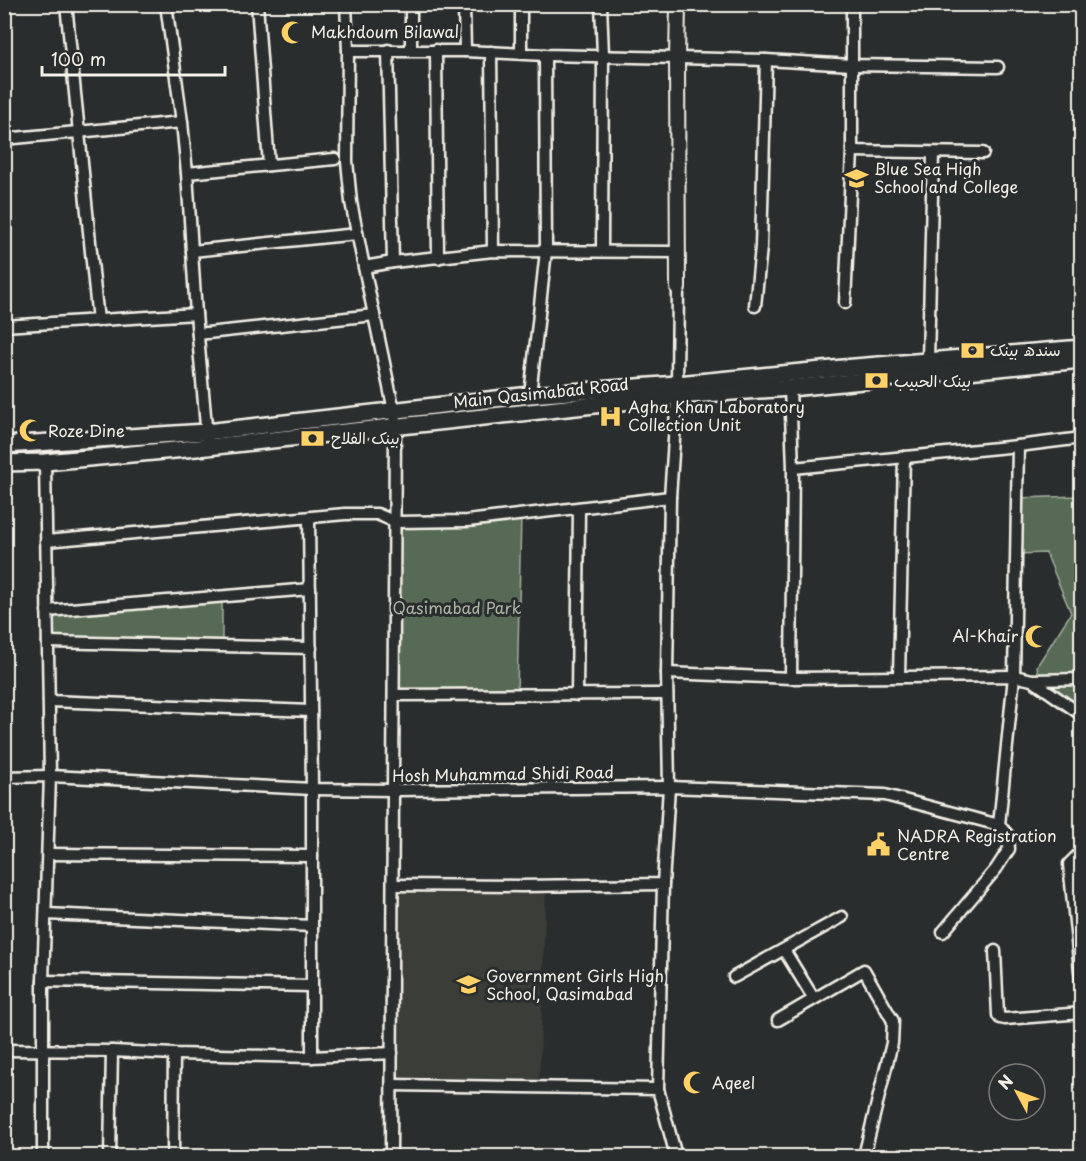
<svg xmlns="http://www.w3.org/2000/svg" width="1086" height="1161" font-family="'Playpen Sans','Playpen Sans Arabic',sans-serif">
<rect width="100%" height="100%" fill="#2a2d2e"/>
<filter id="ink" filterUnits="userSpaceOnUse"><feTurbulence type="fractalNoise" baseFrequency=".0167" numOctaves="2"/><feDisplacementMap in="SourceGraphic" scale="12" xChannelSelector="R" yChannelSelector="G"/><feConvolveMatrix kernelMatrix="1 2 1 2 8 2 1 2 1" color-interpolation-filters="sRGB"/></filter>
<g filter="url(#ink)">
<path fill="#3b3c38" d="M393 885H546L539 1088 392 1085Z"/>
<g fill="#566a54" stroke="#a5ae9e" stroke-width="1.5">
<path d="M1081 496V715L1039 679 1037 666 1071 613 1046 553 1016 554 1017 498Z"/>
<path d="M521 514 517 695H394L396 522Z"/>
<path d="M222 596V646L48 642 47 611Z"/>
</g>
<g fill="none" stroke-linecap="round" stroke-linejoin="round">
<defs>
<g id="minor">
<path d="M66 4 98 321"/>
<path d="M166 4 182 122 187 173 335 159"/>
<path d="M257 4 269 165"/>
<path d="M346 4 348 51 347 161 351 202 364 267"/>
<path d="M464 4 465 51"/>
<path d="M601 4 603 55 602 251"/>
<path d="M852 4V151L983 153"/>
<path d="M388 50 393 262"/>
<path d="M411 50V4"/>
<path d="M436 50 438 258"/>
<path d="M348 51H465L545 55 766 60 852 65 998 67"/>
<path d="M491 52 493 251"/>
<path d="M521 53V4"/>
<path d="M4 139 182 122"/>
<path d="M192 251 357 234"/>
<path d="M845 303 852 151"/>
<path d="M755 306 761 247 766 60"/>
<path d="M196 314 207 437"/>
<path d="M4 326 196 314 187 173"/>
<path d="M198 334 374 315"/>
<path d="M928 361 933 153"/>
<path d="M677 384 678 288"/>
<path d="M790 388 793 468"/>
<path d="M530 395 546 251 545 55"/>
<path d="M1018 446 1082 438"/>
<path d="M309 518 312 789V1057"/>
<path d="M46 541 345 514H377L396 522 467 521 670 497 677 396"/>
<path d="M47 611 310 589"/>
<path d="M48 642 311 648"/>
<path d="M667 673 791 678 793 468 1018 446 1014 676 999 825 1008 835 1009 849 996 869 943 932"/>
<path d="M899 676 904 457"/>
<path d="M791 678 1014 676 1032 680 1082 679"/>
<path d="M1032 680 1082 715"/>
<path d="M394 695 667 694"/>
<path d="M577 695 579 508"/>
<path d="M49 701 311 711"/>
<path d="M4 777 50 776 312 789 394 790 669 787 885 795 999 825"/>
<path d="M48 854 312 856"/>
<path d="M1082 855 1079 854 1069 864 1082 990"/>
<path d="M393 885 522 886 663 884 669 787 667 673 670 497"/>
<path d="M46 914 312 926"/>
<path d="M784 950 814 999"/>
<path d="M995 951 998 1015 1000 1018 1005 1019 1082 1013"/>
<path d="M734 977 842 917"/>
<path d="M43 981 312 986"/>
<path d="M778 1020 864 970 893 1021 892 1043 864 1156"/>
<path d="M4 1050 112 1051 174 1054 312 1057 392 1053"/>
<path d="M392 1085 658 1089 676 1156"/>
<path d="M658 1089 663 884"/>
<path d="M43 1156V981L50 776 45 462"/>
<path d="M110 1156 112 1051"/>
<path d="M173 1156 174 1054"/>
<path d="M391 1156 395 427 394 411 364 267 393 262 493 251 678 252"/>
</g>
<path id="tertiary" d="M678 288 677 58 678 4"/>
<g id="secondary">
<path d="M4 445 206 432 530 395 677 384 843 368 1082 348"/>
<path d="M4 463 45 462 207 447 677 396 790 388 1082 360"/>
</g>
</defs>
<use href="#minor" stroke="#f4f1e8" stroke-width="15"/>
<use href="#tertiary" stroke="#f4f1e8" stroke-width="18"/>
<use href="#secondary" stroke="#f4f1e8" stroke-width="20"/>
<use href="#minor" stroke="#2a2d2e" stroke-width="10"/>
<use href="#tertiary" stroke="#2a2d2e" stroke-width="14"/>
<use href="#secondary" stroke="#2a2d2e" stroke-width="15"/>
</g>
</g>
<defs>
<symbol id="mosque-bare" viewBox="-9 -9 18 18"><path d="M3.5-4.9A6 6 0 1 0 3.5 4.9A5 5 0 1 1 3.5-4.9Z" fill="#ffd166" stroke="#2a2d2e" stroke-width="2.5" paint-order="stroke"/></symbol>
<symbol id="university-bare" viewBox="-9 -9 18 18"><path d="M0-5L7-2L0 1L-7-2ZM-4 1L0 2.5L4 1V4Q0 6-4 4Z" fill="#ffd166" stroke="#2a2d2e" stroke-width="2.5" paint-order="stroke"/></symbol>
<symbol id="bank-bare" viewBox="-9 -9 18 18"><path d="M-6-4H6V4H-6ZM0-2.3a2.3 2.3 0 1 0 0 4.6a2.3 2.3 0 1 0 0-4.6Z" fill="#ffd166" stroke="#2a2d2e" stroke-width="2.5" paint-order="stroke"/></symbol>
<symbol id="hospital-bare" viewBox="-9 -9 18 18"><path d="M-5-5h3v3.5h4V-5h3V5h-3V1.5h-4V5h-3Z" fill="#ffd166" stroke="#2a2d2e" stroke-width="2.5" paint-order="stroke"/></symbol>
<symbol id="civic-bare" viewBox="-9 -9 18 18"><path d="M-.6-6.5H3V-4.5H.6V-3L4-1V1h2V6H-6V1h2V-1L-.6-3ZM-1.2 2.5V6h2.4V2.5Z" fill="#ffd166" stroke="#2a2d2e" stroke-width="2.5" paint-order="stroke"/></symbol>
<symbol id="school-bare" viewBox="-9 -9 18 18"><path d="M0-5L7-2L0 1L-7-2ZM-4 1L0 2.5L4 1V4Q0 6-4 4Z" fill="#ffd166" stroke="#2a2d2e" stroke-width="2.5" paint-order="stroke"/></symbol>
</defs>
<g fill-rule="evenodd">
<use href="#mosque-bare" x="276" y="16" width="33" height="33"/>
<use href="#university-bare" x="840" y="162" width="33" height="33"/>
<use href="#bank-bare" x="956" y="334" width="33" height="33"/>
<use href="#bank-bare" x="860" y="364" width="33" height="33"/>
<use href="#hospital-bare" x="594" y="400" width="33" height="33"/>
<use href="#mosque-bare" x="14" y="414" width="33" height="33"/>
<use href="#bank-bare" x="296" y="422" width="33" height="33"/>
<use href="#mosque-bare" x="1020" y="620" width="33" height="33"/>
<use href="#civic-bare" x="862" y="828" width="33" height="33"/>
<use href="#school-bare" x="452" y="968" width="33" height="33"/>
<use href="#mosque-bare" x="678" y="1066" width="33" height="33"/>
</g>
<g text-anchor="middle" stroke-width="6" stroke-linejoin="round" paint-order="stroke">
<g font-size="16" fill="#f4f1e8" stroke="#2a2d2e" text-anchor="start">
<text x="311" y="38">Makhdoum Bilawal</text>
<text x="874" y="175">Blue Sea High<tspan x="874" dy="18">School and College</tspan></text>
<text x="990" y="356">سندھ بینک</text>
<text x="894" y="387">بينک الحبيب</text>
<text x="628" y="413">Agha Khan Laboratory<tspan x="628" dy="18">Collection Unit</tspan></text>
<text x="48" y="437">Roze Dine</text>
<text x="331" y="444">بینک الفلاح</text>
<text x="1018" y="642" text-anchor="end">Al-Khair</text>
<text x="897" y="842">NADRA Registration<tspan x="897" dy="18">Centre</tspan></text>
<text x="486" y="982">Government Girls High<tspan x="486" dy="18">School, Qasimabad</tspan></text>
<text x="712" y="1089">Aqeel</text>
</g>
<g font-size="16" fill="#f4f1e8" stroke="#2a2d2e">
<text transform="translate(541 393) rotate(-6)" y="6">Main Qasimabad Road</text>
<text transform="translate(503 774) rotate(-1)" y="6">Hosh Muhammad Shidi Road</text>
</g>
<g font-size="16" fill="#adb4a5" stroke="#2a2d2e">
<text x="457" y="614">Qasimabad Park</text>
</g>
</g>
<rect width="1086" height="1161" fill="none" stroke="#2a2d2e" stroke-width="24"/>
<rect x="12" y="12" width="1062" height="1137" fill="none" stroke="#f4f1e8" stroke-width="2" filter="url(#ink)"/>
<g transform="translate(1017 1092) rotate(311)"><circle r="28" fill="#2a2d2e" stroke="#7b7b78" stroke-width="1.5"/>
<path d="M0-4.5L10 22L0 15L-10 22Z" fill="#ffd166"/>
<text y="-9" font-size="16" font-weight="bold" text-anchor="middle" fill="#f4f1e8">N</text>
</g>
<path d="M42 66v9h183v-9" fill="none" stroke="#f4f1e8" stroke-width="3"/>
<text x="51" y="66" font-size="18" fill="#f4f1e8" stroke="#2a2d2e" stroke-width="4.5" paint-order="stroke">100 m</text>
</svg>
